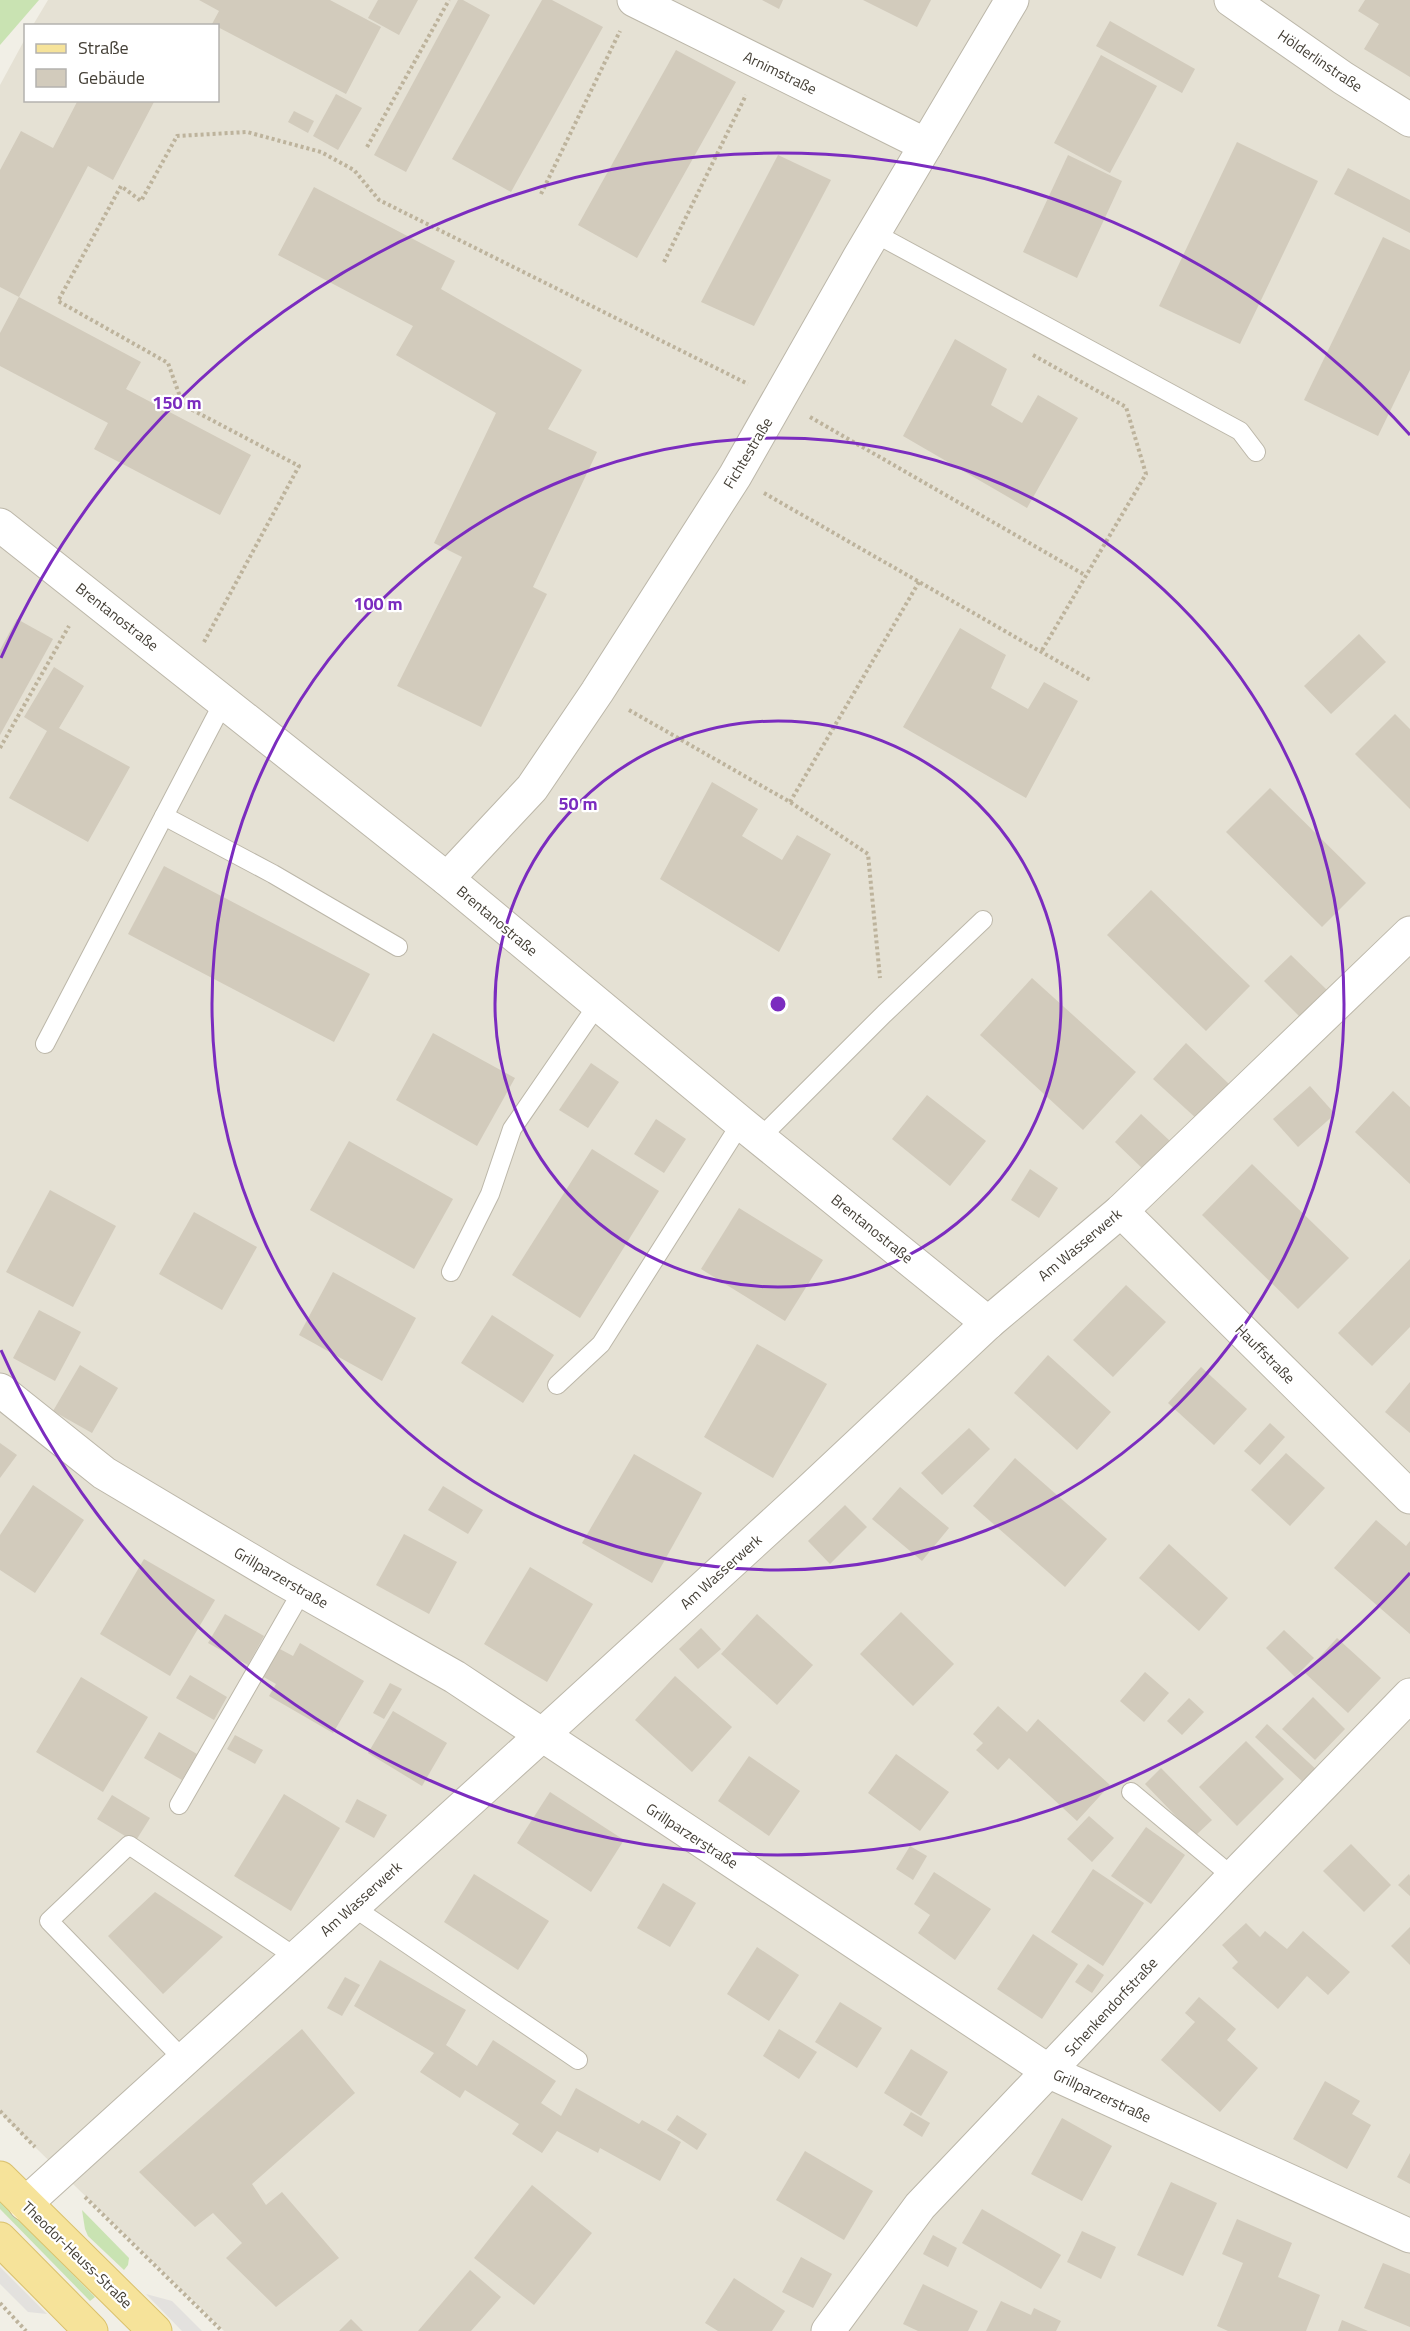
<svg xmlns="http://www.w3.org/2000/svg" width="1410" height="2331" font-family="'Titillium Web',sans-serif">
<rect width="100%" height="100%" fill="#f1efe6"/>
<path fill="#e5e1d4" d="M48 0H1410V2331H224L0 2113V85L25 39 26 100H218V26L33 25Z"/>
<g fill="#c9e3b2">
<path d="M0 0H39L0 45Z"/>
<path d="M0 2200 95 2297 90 2301 0 2209Z"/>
<path d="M82 2210 129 2258 128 2265 124 2270 88 2236 85 2229Z"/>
</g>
<g fill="#e3e1de">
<path d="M0 2267 47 2314 28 2312 0 2284Z"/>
<path d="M146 2294 172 2301 202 2331H182Z"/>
</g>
<g fill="#d2cbbc">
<path d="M199 0H330L381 27 346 94 212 24 219 11Z"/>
<path d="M378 0H418L399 35 368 18Z"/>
<path d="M458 0H463L490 15 406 172 374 155Z"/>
<path d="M542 0H552L603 27 511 192 452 159Z"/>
<path d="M762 0H783L779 9Z"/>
<path d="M863 0H931L917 27Z"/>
<path d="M1365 0H1410V77L1364 49 1379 24 1358 11Z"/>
<path d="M1110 21 1195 69 1182 93 1096 46Z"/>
<path d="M676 50 736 82 637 258 578 225Z"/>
<path d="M1101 55 1157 86 1110 173 1054 143Z"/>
<path d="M336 94 362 108 338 150 313 136Z"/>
<path d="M78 100H155L113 180 88 166 19 297 0 287V170L21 131 53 148Z"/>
<path d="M294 111 314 121 308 133 288 122Z"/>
<path d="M1237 142 1318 181 1240 344 1159 306Z"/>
<path d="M778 155 831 180 754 326 701 302Z"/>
<path d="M1068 155 1122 181 1077 278 1023 252Z"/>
<path d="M1348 168 1410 200V233L1334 194Z"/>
<path d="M314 187 455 261 441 289 582 370 548 429 597 452 533 587 547 594 481 727 397 686 462 557 434 543 496 413 396 355 413 326 278 255Z"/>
<path d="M1383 237 1410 250V370L1378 436 1304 400Z"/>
<path d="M19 297 141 362 126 389 251 455 220 515 94 449 108 423 0 366V333Z"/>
<path d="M955 339 1007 369 991 405 1022 423 1038 395 1078 418 1027 508 903 436Z"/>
<path d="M17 619 53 639 0 735V650Z"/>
<path d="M960 628 1006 655 991 688 1028 709 1044 682 1078 701 1026 798 903 727Z"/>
<path d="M1359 634 1386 662 1331 714 1304 686Z"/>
<path d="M54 667 84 686 59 728 130 767 88 842 9 798 47 731 24 717Z"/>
<path d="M1395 714 1410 729V809L1355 754Z"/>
<path d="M712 782 758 809 742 836 782 860 797 835 831 854 779 952 660 879Z"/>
<path d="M1270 788 1366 883 1322 927 1226 832Z"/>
<path d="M164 866 370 974 334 1042 128 934Z"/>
<path d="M1151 890 1250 986 1206 1031 1107 935Z"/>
<path d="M1291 955 1327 990 1300 1017 1264 981Z"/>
<path d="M1032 978 1136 1072 1083 1130 980 1035Z"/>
<path d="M433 1033 515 1078 477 1146 396 1100Z"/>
<path d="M1186 1043 1229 1084 1197 1119 1153 1079Z"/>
<path d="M591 1063 619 1082 588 1128 559 1110Z"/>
<path d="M1310 1086 1335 1114 1298 1147 1273 1119Z"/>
<path d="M1393 1091 1410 1107V1184L1355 1132Z"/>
<path d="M927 1095 986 1141 950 1186 892 1139Z"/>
<path d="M1141 1114 1170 1141 1143 1169 1115 1142Z"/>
<path d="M656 1119 686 1139 664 1173 634 1154Z"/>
<path d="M349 1141 453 1199 414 1269 310 1210Z"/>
<path d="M592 1149 659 1191 580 1318 512 1275Z"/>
<path d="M1252 1164 1349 1258 1298 1309 1202 1215Z"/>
<path d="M1030 1169 1058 1188 1039 1218 1011 1200Z"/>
<path d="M50 1190 116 1226 73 1307 6 1272Z"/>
<path d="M739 1208 823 1260 785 1321 701 1269Z"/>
<path d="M194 1212 257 1247 222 1310 159 1274Z"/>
<path d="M1410 1259V1327L1372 1366 1338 1333Z"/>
<path d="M333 1272 416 1318 382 1381 299 1335Z"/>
<path d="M1126 1285 1166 1322 1113 1377 1073 1340Z"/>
<path d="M39 1310 81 1332 55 1381 13 1358Z"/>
<path d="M492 1315 554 1355 523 1403 461 1363Z"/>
<path d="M757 1344 827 1384 773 1478 704 1437Z"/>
<path d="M1048 1355 1111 1412 1077 1450 1014 1393Z"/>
<path d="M80 1365 118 1388 92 1433 53 1411Z"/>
<path d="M1201 1367 1247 1409 1214 1445 1168 1403Z"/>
<path d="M1410 1382V1433L1385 1412Z"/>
<path d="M1270 1423 1285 1437 1260 1465 1244 1451Z"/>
<path d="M969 1428 990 1449 942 1495 921 1473Z"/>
<path d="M0 1443 17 1455 0 1478Z"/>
<path d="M1286 1453 1325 1488 1290 1526 1251 1490Z"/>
<path d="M634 1454 702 1493 652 1583 582 1543Z"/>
<path d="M1015 1458 1107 1539 1065 1587 973 1506Z"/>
<path d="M33 1485 84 1520 35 1593 0 1570V1535Z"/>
<path d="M443 1486 483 1510 468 1534 428 1510Z"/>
<path d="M900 1487 949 1528 922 1561 872 1519Z"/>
<path d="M845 1505 867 1527 830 1564 808 1541Z"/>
<path d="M1376 1520 1406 1546 1410 1541V1634L1334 1568Z"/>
<path d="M404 1534 457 1562 429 1614 376 1585Z"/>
<path d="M1169 1544 1228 1598 1199 1631 1139 1578Z"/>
<path d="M144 1559 215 1600 170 1676 100 1634Z"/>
<path d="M530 1567 593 1604 547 1682 484 1644Z"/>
<path d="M901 1612 954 1664 913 1706 860 1654Z"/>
<path d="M225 1614 264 1636 248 1665 208 1643Z"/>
<path d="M757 1614 813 1665 777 1705 721 1654Z"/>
<path d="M701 1628 721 1649 698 1669 679 1649Z"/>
<path d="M1284 1630 1314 1658 1295 1677 1266 1648Z"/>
<path d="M1337 1638 1381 1678 1348 1713 1305 1673Z"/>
<path d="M300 1643 364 1681 333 1733 269 1696 276 1684 262 1676 278 1648 293 1656Z"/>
<path d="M1145 1672 1169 1693 1144 1722 1120 1701Z"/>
<path d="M190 1675 227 1697 214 1720 176 1698Z"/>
<path d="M675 1676 732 1727 692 1772 635 1720Z"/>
<path d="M81 1677 148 1717 103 1792 36 1752Z"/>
<path d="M390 1683 402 1689 384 1719 373 1713Z"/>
<path d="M1313 1697 1345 1729 1315 1760 1282 1729Z"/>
<path d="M1189 1698 1204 1712 1182 1735 1167 1721Z"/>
<path d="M998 1706 1027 1732 1038 1719 1110 1785 1077 1821 1009 1758 998 1770 976 1750 983 1743 973 1734Z"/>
<path d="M393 1711 447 1743 422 1786 368 1753Z"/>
<path d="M1267 1724 1320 1773 1307 1786 1255 1737Z"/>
<path d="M159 1732 197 1754 182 1780 144 1758Z"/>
<path d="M235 1735 263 1750 255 1764 227 1749Z"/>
<path d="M1246 1741 1284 1779 1237 1826 1199 1787Z"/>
<path d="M896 1754 949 1792 920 1831 868 1793Z"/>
<path d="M749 1756 800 1791 769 1836 718 1801Z"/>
<path d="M1161 1768 1212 1820 1195 1836 1145 1784Z"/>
<path d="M550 1792 624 1840 591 1892 517 1843Z"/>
<path d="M284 1794 340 1828 291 1911 234 1876Z"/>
<path d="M112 1795 150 1818 135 1842 97 1819Z"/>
<path d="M357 1799 387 1815 374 1838 345 1822Z"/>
<path d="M1089 1816 1114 1838 1092 1862 1067 1839Z"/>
<path d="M1146 1827 1185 1855 1151 1904 1111 1876Z"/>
<path d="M1351 1844 1391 1885 1364 1912 1323 1871Z"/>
<path d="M910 1846 927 1856 913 1880 896 1869Z"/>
<path d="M1093 1869 1144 1903 1103 1966 1051 1932Z"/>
<path d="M934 1872 991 1909 955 1960 918 1933 930 1915 914 1904Z"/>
<path d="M474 1874 549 1921 518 1970 444 1922Z"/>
<path d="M1409 1874 1410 1876V1896L1398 1885Z"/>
<path d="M663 1883 696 1903 670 1947 637 1928Z"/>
<path d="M155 1892 223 1937 163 1994 108 1936Z"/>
<path d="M1246 1923 1260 1937 1265 1931 1287 1949 1303 1931 1350 1972 1328 1995 1307 1976 1278 2009 1232 1968 1238 1962 1222 1945Z"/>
<path d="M1410 1927V1965L1391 1946Z"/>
<path d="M1033 1934 1078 1964 1042 2019 997 1989Z"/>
<path d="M757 1947 799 1975 769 2021 727 1994Z"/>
<path d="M380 1960 466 2010 446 2045 477 2066 493 2040 556 2081 541 2103 561 2116 576 2088 639 2124 642 2120 681 2142 660 2181 600 2148 598 2153 557 2131 542 2153 512 2134 519 2124 465 2090 460 2098 420 2072 434 2053 354 2006Z"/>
<path d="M1088 1964 1104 1975 1092 1993 1075 1982Z"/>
<path d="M345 1977 360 1985 342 2016 327 2008Z"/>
<path d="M1199 1997 1236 2029 1227 2040 1258 2068 1220 2112 1161 2060 1195 2022 1185 2013Z"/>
<path d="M840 2002 882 2028 857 2068 815 2042Z"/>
<path d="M302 2029 355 2093 252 2184 266 2205 282 2192 339 2258 276 2307 226 2258 242 2243 213 2213 195 2227 139 2172Z"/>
<path d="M779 2029 817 2052 799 2079 763 2056Z"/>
<path d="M911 2049 948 2072 921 2116 884 2093Z"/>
<path d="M1325 2081 1360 2101 1352 2114 1371 2125 1347 2169 1293 2139Z"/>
<path d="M911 2112 930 2123 922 2137 903 2125Z"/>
<path d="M677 2115 707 2134 697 2150 667 2130Z"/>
<path d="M1062 2118 1112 2146 1082 2201 1031 2174Z"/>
<path d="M805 2151 873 2191 844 2240 776 2200Z"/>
<path d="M1410 2153V2184L1397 2177Z"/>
<path d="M1171 2182 1217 2203 1183 2276 1137 2255Z"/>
<path d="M532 2185 592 2233 534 2305 474 2258Z"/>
<path d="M982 2209 1061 2255 1041 2289 962 2243Z"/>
<path d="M1237 2219 1292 2243 1278 2277 1320 2295 1306 2331H1228L1217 2326 1243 2263 1222 2254Z"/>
<path d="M1082 2231 1116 2247 1101 2279 1067 2262Z"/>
<path d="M933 2235 957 2248 948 2267 923 2254Z"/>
<path d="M801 2257 832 2274 813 2308 782 2292Z"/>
<path d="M1383 2263 1410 2274V2327L1364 2308Z"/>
<path d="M470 2270 501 2297 471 2331H418Z"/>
<path d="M734 2278 785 2311 772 2331H718L705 2323Z"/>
<path d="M923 2284 978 2311 968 2331H918L903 2324Z"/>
<path d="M1001 2301 1031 2315 1034 2308 1061 2321 1056 2331H986Z"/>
<path d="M351 2319 363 2331H339Z"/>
<path d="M1342 2320 1368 2331H1338Z"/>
</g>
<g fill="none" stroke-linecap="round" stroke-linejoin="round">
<defs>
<g id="service">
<path d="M874 233 1240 431 1256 452"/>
<path d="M164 816 273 874 398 947"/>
<path d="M45 1044 224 701"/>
<path d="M760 1138 884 1014 983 920"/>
<path d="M451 1272 490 1194 512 1129 598 1004"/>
<path d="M557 1385 601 1344 741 1123"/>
<path d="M1131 1792 1233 1877"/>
<path d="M179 1805 302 1591"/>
<path d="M353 1907 578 2060"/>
<path d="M184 2060 49 1921 129 1845 297 1958"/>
</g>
<g id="minor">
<path d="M634 0 926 145"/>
<path d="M1231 0 1343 78 1410 120"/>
<path d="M0 525 447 879 741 1123 988 1323"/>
<path d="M447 879 532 788 597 692 735 476 859 258 1012 0"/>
<path d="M1121 1211 1410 1497"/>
<path d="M0 1390 104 1473 282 1579 455 1677 1050 2072 1410 2236"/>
<path d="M25 2204 541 1736 807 1493 988 1323 1121 1211 1410 933"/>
<path d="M828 2331 920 2206 1233 1877 1410 1695"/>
</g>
<g id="primary">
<path d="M0 2178 155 2331"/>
<path d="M0 2239 91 2331"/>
</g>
</defs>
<use href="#service" stroke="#bcb7a9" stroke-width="20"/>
<use href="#minor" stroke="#bcb7a9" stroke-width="35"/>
<use href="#primary" stroke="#dac16c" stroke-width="35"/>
<g stroke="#bdb39c" stroke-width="4" stroke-dasharray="3 3" stroke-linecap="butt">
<path d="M367 147 449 0"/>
<path d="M541 194 620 31"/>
<path d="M664 262 746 95"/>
<path d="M1033 355 1126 407 1146 474 1041 652"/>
<path d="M810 417 1085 575"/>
<path d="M764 493 1092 681"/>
<path d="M204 642 299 466 183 405 168 363 58 301 121 186 141 201 177 136 247 132 321 152 354 170 379 200 748 384"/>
<path d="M629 710 790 802 868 854 880 978"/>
<path d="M0 748 69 626"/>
<path d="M790 802 919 582"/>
<path d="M0 2111 35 2147"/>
<path d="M85 2197 222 2331"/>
<path d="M0 2303 26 2331"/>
</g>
<use href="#service" stroke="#fff" stroke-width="18"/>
<use href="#minor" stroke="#fff" stroke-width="33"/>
<use href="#primary" stroke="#f6e39a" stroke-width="33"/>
</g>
<g fill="none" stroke="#7b2cbf" stroke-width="3">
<circle cx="778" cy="1004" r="283"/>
<circle cx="778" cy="1004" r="566"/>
<path d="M1410 1573A850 850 0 0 1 1 1350M1 658A850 850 0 0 1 1410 435"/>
</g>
<g text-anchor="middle" stroke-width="4.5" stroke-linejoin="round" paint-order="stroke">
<g font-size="15" fill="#443f36" stroke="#fff">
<text transform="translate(1320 61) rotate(34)" y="5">Hölderlinstraße</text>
<text transform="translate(780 73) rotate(26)" y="5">Arnimstraße</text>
<text transform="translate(748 453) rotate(-59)" y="5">Fichtestraße</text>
<text transform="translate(117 617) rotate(38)" y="5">Brentanostraße</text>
<text transform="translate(497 921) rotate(40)" y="5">Brentanostraße</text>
<text transform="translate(872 1229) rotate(39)" y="5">Brentanostraße</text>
<text transform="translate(1080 1245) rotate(-40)" y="5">Am Wasserwerk</text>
<text transform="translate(1265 1354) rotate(45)" y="5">Hauffstraße</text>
<text transform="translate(721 1572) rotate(-42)" y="5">Am Wasserwerk</text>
<text transform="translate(281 1578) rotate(30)" y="5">Grillparzerstraße</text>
<text transform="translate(692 1836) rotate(33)" y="5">Grillparzerstraße</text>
<text transform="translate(361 1899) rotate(-42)" y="5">Am Wasserwerk</text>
<text transform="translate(1111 2007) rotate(-47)" y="5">Schenkendorfstraße</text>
<text transform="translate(1102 2096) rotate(25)" y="5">Grillparzerstraße</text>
<text transform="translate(77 2255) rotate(44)" y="5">Theodor-Heuss-Straße</text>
</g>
</g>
<circle cx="778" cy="1004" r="9" fill="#7b2cbf" stroke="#fff" stroke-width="3"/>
<g font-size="18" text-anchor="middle" font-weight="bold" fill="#7b2cbf" stroke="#fff" stroke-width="4.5" stroke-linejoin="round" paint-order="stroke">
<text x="177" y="409">150 m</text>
<text x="378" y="610">100 m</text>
<text x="578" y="810">50 m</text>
</g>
<rect x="24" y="24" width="195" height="78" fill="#ffffff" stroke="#b4b2af" stroke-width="1.5"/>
<rect x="36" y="44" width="30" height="9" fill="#f6e39a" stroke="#b4b2af" stroke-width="1.5"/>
<text x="78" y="54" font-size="18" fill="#443f36">Straße</text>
<rect x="36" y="69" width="30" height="18" fill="#d2cbbc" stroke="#b4b2af" stroke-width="1.5"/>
<text x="78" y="84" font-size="18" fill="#443f36">Gebäude</text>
</svg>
